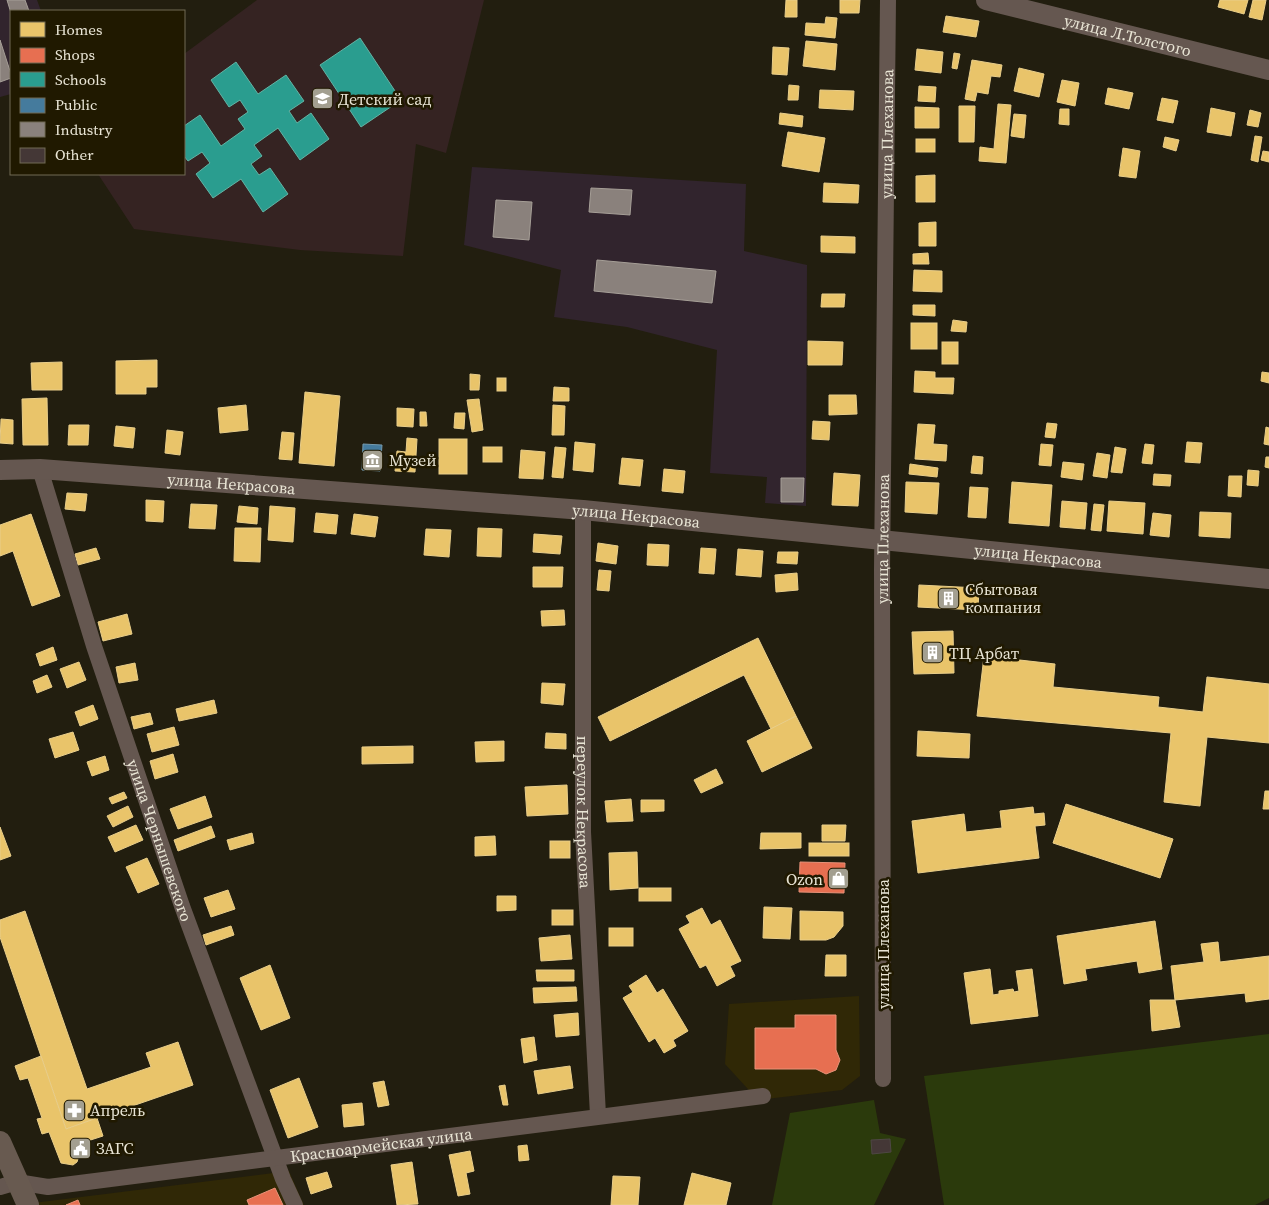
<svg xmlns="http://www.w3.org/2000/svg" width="1269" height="1205" font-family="'Source Serif 4',serif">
<rect width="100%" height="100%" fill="#221e0f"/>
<g fill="#302806">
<path d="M859 996 860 1076 842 1090 758 1100 725 1064 729 1004Z"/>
<path d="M289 1171 304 1205H17Z"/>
</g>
<g fill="#31242d">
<path d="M0 0H37L41 11H11V94L0 97Z"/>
<path d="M472 167 746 184 744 251 807 265 806 506 765 503 767 477 710 473 717 350 627 327 554 317 561 270 464 245Z"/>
</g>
<path fill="#352322" d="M257 0H484L446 153 416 144 403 256 300 250 134 229 98 174H184V54Z"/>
<g fill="#2b3a0c">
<path d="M1269 1034V1198L1255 1205H944L924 1076Z"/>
<path d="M874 1100 880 1133 906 1139 874 1205H772L790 1113Z"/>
</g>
<g fill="#e9c46a" stroke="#e9ce8a">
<path d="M786 0H797V17H785Z"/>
<path d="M840 0H860L859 13H840Z"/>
<path d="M1220 0H1248L1244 14 1218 7Z"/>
<path d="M1253 0H1266L1262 20 1249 17Z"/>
<path d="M946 16 979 21 976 37 943 32Z"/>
<path d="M826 17 837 18 835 38 805 35 806 23 825 24Z"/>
<path d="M806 41 837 44 835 70 803 66Z"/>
<path d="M773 47 789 48 787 75 772 74Z"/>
<path d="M917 49 943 52 941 73 915 70Z"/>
<path d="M954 53 960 54 957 69 952 68Z"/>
<path d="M972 60 1002 65 1000 77 991 76 988 94 977 92 975 101 965 99Z"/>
<path d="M1019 68 1044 74 1039 97 1014 91Z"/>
<path d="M1062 80 1079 83 1075 106 1057 102Z"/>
<path d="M789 85 799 86 798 100H788Z"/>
<path d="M919 86 936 87 935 102 918 101Z"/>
<path d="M1108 88 1133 93 1129 109 1105 104Z"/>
<path d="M820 90 854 91 853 110 819 108Z"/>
<path d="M1162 98 1178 101 1173 123 1157 120Z"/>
<path d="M998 104 1011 105 1006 163 979 161 980 147 994 149Z"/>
<path d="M959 106H975L974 142H959Z"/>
<path d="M915 107 939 108V128H915Z"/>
<path d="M1211 108 1235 113 1231 136 1207 132Z"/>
<path d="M1060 109H1069V125L1059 124Z"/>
<path d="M1250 110 1261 113 1258 127 1247 125Z"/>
<path d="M780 113 803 116 802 127 779 124Z"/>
<path d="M1014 114 1026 115 1024 138 1011 136Z"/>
<path d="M788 132 825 138 819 172 782 166Z"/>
<path d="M1255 136 1262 137 1258 162 1251 160Z"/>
<path d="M1165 137 1179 140 1176 151 1163 147Z"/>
<rect x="916" y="139" width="19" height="13"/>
<path d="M1123 148 1140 151 1136 178 1119 176Z"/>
<path d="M1263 151 1269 152V162L1261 160Z"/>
<path d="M935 175V202H916V176Z"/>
<path d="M824 183 859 185 858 203 823 202Z"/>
<path d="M936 222V246H919V223Z"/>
<path d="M821 236 855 237V253L821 252Z"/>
<path d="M928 253 929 264H913V254Z"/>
<path d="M914 270 942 271V292L913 291Z"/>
<path d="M822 294H845L844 307H821Z"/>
<path d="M913 305H935V316L913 315Z"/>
<path d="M953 320 967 322 966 332 951 331Z"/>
<rect x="911" y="323" width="26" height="26"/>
<path d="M808 341 843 342 842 365H808Z"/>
<rect x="942" y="342" width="16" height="22"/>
<path d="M157 360V387H146V394H116V361Z"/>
<path d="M62 362V390H32L31 363Z"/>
<path d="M915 371 935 372V378H954L953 394 914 392Z"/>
<path d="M1262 372 1269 373V383L1261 381Z"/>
<path d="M470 374 480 375 479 390H470Z"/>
<rect x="497" y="378" width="9" height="13"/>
<path d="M554 387 569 388V401H553Z"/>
<path d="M305 392 340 396 334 466 299 463Z"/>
<path d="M829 395H856L857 414 829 415Z"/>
<path d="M47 398 48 445H23L22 399Z"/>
<path d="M479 399 483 430 472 432 467 400Z"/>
<path d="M246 405 248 430 220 433 218 408Z"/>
<path d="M553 405 565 406 564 435H552Z"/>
<path d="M397 408 414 409 413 427 397 426Z"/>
<path d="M420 412H426L427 426H420Z"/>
<path d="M455 413H465L464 429 454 428Z"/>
<path d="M1 419 13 420V444L0 443Z"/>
<path d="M813 421 830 422 829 440 812 439Z"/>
<path d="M1047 423 1057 424 1055 438 1045 437Z"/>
<path d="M918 424 935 425 933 444 947 445 946 461 915 459Z"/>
<path d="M69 425H89L88 445H68Z"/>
<path d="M116 426 135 428 133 448 114 446Z"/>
<path d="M1266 427 1269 428V445L1264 444Z"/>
<path d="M167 430 183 432 180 455 165 453Z"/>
<path d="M282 432 294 433 292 460 279 459Z"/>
<path d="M407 438 417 439 415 472 395 471 397 451 406 452Z"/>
<rect x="439" y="439" width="28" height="35"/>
<path d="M575 442 595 444 593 472 573 470Z"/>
<path d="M1187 442 1202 443 1200 463 1185 462Z"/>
<path d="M1041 444 1053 445 1051 466 1039 465Z"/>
<path d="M1145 444 1154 445 1152 464 1142 463Z"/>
<rect x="483" y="447" width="19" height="15"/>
<path d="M555 447 566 448 563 478 552 477Z"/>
<path d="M1115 447 1126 449 1122 473 1111 472Z"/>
<path d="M521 450 545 452 543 479 519 478Z"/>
<path d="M1097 453 1110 455 1107 478 1093 476Z"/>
<path d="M973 456 983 457 982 474 971 473Z"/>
<path d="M1266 457H1269V468L1265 467Z"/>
<path d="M622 458 643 460 640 486 619 484Z"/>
<path d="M1063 462 1084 464 1082 480 1061 477Z"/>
<path d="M910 464 938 468 937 477 909 474Z"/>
<path d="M664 469 685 471 683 493 662 491Z"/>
<path d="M1248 470 1259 471 1258 486 1247 485Z"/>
<path d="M834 473 860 475 858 506 832 505Z"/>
<path d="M1154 474 1171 475 1170 486 1153 485Z"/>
<path d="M1229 476H1242L1241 497 1228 496Z"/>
<path d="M906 482 939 483 937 514 905 512Z"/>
<path d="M1012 482 1052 485 1049 526 1009 523Z"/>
<path d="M970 487 988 488 986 518 968 517Z"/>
<path d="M67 493 87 494 85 511 65 509Z"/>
<path d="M146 500 164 501 163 522 146 521Z"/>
<path d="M1062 501 1087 503 1085 529 1060 527Z"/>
<path d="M1109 501 1145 503 1143 534 1107 531Z"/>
<path d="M191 504 217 505 215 529 189 528Z"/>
<path d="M1094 504 1104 505 1101 531 1091 530Z"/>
<path d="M239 506 258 508 257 524 237 522Z"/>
<path d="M270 506 295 508 293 542 268 540Z"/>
<path d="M1200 512 1231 513 1230 538 1199 536Z"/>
<path d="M316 513 338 515 336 534 314 532Z"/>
<path d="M1153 513 1171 515 1169 537 1150 535Z"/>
<path d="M31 514 60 596 32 606 13 551 0 556V525Z"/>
<path d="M354 514 378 517 375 537 351 534Z"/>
<path d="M235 528H261L260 562 234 561Z"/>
<path d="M478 528 502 529 501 557 477 556Z"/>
<path d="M426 529 451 530 449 557 424 555Z"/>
<path d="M534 534 562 536 560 554 533 552Z"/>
<path d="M598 543 618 546 616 564 596 561Z"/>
<path d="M648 544 669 545 668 566 647 565Z"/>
<path d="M96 548 100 559 78 565 75 554Z"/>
<path d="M701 548 716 549 714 574 699 573Z"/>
<path d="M738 549 763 551 761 577 736 575Z"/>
<path d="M778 552H798L797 564 777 563Z"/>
<path d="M533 567H563L562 587H533Z"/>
<path d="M599 570 611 571 609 591 597 590Z"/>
<path d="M797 573 798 590 776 592 775 575Z"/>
<path d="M919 585 979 588 978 610 918 607Z"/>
<path d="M564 610 565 625 542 626 541 611Z"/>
<path d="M127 614 132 634 103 641 98 622Z"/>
<path d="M953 631 954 673 914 674 912 632Z"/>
<path d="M758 638 796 716 771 729 744 675 610 741 598 717Z"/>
<path d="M53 647 57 660 40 666 36 654Z"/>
<path d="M984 656 1055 664 1053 687 1159 697 1158 707 1203 712 1207 677 1269 684V743L1207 737 1200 806 1164 802 1171 733 977 716Z"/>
<path d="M79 662 86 680 67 688 60 669Z"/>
<path d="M135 663 138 680 119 683 116 667Z"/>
<path d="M47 675 52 687 37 693 33 681Z"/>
<path d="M542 683 565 684 563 705 541 703Z"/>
<path d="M214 700 217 713 179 721 176 709Z"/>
<path d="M93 705 98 719 80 726 75 712Z"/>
<path d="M150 713 153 724 134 729 131 717Z"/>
<path d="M796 716 812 748 762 772 747 741Z"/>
<path d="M174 727 179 745 152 752 147 734Z"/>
<path d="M918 731 970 734 969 758 917 756Z"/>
<path d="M73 732 79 750 55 758 49 739Z"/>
<path d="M546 733 566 734V749L545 748Z"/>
<path d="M504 741V761L476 762 475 742Z"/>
<path d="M413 746V763L362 764V747Z"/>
<path d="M173 754 178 772 155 779 150 761Z"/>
<path d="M105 756 109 770 92 776 87 762Z"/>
<path d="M716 769 723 783 701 793 694 780Z"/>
<path d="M567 785 568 814 527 816 525 787Z"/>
<path d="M1265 791H1269V809H1263Z"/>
<path d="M124 792 127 798 112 804 109 798Z"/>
<path d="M205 796 212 817 178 829 170 809Z"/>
<path d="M631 799 633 821 607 822 605 801Z"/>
<path d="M641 800H664V811L641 812Z"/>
<path d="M1066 804 1173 839 1160 878 1053 843Z"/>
<path d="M128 806 133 817 113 827 107 816Z"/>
<path d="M1033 807 1034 814 1044 813 1045 825 1035 826 1039 858 918 873 912 821 964 814 966 832 1002 828 1000 811Z"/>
<path d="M136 825 143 840 115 852 108 837Z"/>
<path d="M822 825H846L845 841H822Z"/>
<path d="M211 826 215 837 178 851 174 840Z"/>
<path d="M0 827 11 856 0 860Z"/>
<path d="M252 833 254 843 230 850 227 840Z"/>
<path d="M761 833H801V848L760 849Z"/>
<path d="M495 836 496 855 475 856V837Z"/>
<rect x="550" y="841" width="20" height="17"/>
<rect x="809" y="843" width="40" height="13"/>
<path d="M637 852 638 888 610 890 609 853Z"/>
<path d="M147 858 159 884 138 893 126 867Z"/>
<rect x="639" y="888" width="32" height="13"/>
<path d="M228 890 235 909 211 917 204 898Z"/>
<path d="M497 896H516V910L497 911Z"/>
<path d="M764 907 792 908 790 939 763 938Z"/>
<path d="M702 908 711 925 720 920 741 961 730 966 735 976 717 986 706 965 700 968 679 929 690 923 686 916Z"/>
<rect x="552" y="910" width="21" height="15"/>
<path d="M25 911 87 1089 151 1067 146 1053 178 1042 193 1085 66 1129 0 937V920Z"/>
<path d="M800 911 843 912V926L834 937 826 940H800Z"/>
<path d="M1155 921 1162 969 1139 973 1137 961 1085 969 1087 980 1064 984 1057 936Z"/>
<path d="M231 926 234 935 206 945 203 935Z"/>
<rect x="609" y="928" width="24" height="18"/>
<path d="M570 935 572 959 541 961 539 938Z"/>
<path d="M1218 942 1220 962 1269 956V999L1246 1002 1245 993 1175 1000 1171 966 1204 962 1201 944Z"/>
<path d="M826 955H846V976H825Z"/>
<path d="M270 965 290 1018 261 1030 240 978Z"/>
<path d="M990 969 993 995 999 994V991L1013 989 1014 992 1019 991 1016 971 1032 969 1038 1016 971 1024 964 973Z"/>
<path d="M536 970H574V981H537Z"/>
<path d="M646 975 657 993 663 989 688 1031 673 1040 676 1046 664 1053 655 1038 649 1042 623 998 633 992 629 986Z"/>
<path d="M576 987 577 1001 534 1003 533 988Z"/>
<path d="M1150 1000H1175L1180 1027 1152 1031Z"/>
<path d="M578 1013 579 1035 556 1037 554 1015Z"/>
<path d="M534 1037 537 1060 524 1063 521 1039Z"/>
<path d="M41 1056 66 1129 97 1118 103 1136 78 1144 80 1152 77 1162 73 1165 61 1163 49 1132 42 1134 37 1119 42 1118 28 1078 20 1080 15 1066Z"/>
<path d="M570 1066 573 1088 538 1094 534 1071Z"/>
<path d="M299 1078 318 1127 288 1138 270 1090Z"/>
<path d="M384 1081 389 1105 378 1107 373 1083Z"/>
<path d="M505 1085 508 1105H503L499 1086Z"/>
<path d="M362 1103 364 1125 344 1127 342 1105Z"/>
<path d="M527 1145 529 1160 519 1161 518 1146Z"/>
<path d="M470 1151 474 1171 466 1173 470 1194 458 1196 449 1155Z"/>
<path d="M412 1162 418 1204 397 1205 391 1165Z"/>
<path d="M327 1172 332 1187 311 1194 306 1178Z"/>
<path d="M692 1173 731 1183 726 1205H684Z"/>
<path d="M613 1176 640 1177 638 1205H611Z"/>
</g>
<g fill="#e76f51" stroke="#e89279">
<path d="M800 862 845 863 844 893 799 892Z"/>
<path d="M795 1015H836V1050L840 1060 836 1070 826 1074 816 1069H755V1028H795Z"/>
<path d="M275 1188 283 1205H249L247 1200Z"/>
<path d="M78 1200 80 1205H66Z"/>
</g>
<g fill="#2a9d8f" stroke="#63b3a4">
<path d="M360 38 401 100 361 127 320 65Z"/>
<path d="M236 62 258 94 286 75 304 101 289 111 297 123 311 113 329 139 300 160 278 128 254 145 262 156 251 164 259 175 270 168 288 194 263 212 241 179 213 198 196 174 210 163 202 152 188 161 184 156V126L200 115 221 146 245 129 238 119 248 112 240 100 229 107 211 80Z"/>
</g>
<path fill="#457b9d" stroke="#769bae" d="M363 444 382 445 380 471 362 470Z"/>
<g fill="#8a817c" stroke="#a69f97">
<path d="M7 0H25L29 11 11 13Z"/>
<path d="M0 40 11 74V78L0 82Z"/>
<path d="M591 188 632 190 630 215 589 212Z"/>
<path d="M496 200 532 202 529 240 493 237Z"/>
<path d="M597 260 716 271 712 303 594 291Z"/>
<path d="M781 478H804L803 502H781Z"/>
</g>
<path fill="#443736" stroke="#4e4744" d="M890 1139 891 1152 872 1154 871 1140Z"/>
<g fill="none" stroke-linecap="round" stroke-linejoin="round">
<g stroke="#655750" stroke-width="16">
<path id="s1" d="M40 469 94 646 182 906 283 1179 295 1205"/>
<path id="s2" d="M583 510V832L598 1115"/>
<path id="s3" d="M883 1079 882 569 888 0"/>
<path id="s4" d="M0 1187 17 1182 48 1187 763 1096"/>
</g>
<g stroke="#655750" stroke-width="20">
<path id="s5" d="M986 0 1269 70"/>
<path id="s6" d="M0 470 40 469 583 510 1269 579"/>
</g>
<path stroke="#685a50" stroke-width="22" d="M0 1142 28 1205"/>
</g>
<defs>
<symbol id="school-square" viewBox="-11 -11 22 22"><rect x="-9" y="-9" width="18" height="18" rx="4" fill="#a39f90" stroke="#201900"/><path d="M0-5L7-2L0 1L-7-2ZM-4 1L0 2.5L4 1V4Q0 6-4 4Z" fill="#fff"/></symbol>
<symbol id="museum-square" viewBox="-11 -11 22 22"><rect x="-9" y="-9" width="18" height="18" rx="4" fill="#a39f90" stroke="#201900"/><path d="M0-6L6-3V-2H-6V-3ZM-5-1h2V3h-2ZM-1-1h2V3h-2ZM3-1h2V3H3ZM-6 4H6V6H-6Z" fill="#fff"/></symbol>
<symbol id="building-square" viewBox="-11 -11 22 22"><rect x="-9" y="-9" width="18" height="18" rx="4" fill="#a39f90" stroke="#201900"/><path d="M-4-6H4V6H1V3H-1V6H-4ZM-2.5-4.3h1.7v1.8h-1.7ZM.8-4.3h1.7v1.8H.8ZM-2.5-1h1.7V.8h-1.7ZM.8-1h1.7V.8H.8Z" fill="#fff"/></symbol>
<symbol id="shop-square" viewBox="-11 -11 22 22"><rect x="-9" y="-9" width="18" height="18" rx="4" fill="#a39f90" stroke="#201900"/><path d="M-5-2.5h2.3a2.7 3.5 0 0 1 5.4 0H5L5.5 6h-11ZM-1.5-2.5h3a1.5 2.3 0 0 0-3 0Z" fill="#fff"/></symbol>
<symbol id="pharmacy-square" viewBox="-11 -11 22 22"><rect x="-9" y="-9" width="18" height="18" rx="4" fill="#a39f90" stroke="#201900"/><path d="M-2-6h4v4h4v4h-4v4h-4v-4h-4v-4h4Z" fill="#fff"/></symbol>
<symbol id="civic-square" viewBox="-11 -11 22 22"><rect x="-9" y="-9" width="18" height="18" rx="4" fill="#a39f90" stroke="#201900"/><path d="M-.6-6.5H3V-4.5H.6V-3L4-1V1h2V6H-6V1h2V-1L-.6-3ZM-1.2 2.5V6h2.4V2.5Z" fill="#fff"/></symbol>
</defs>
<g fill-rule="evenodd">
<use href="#school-square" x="310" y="86" width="25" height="25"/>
<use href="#museum-square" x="360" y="448" width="25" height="25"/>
<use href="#building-square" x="936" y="586" width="25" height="25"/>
<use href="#building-square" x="920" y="640" width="25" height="25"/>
<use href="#shop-square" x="826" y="866" width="25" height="25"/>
<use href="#pharmacy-square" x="62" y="1098" width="25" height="25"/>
<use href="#civic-square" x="68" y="1136" width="25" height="25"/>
</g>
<g text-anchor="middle" stroke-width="5" stroke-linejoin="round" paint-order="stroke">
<g font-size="16" fill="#e9e5d5" stroke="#201900">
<text dy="6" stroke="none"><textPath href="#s5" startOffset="146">улица Л.Толстого</textPath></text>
<text dy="6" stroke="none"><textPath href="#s3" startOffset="945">улица Плеханова</textPath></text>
<text dy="6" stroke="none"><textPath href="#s6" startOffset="232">улица Некрасова</textPath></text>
<text dy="6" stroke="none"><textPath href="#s6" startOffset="638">улица Некрасова</textPath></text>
<text dy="6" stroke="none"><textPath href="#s3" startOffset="540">улица Плеханова</textPath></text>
<text dy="6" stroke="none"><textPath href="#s6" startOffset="1042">улица Некрасова</textPath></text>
<text dy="6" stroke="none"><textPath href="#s2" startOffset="302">переулок Некрасова</textPath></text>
<text dy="6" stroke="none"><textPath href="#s1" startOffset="390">улица Чернышевского</textPath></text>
<text transform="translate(883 944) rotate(-90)" y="6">улица Плеханова</text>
<text dy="6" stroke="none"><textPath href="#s4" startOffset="385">Красноармейская улица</textPath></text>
</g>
<g font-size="16" fill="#e9e5d5" stroke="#201900" text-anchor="start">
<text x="338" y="105">Детский сад</text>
<text x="389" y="466">Музей</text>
<text x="965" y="595">Сбытовая<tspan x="965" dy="18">компания</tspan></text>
<text x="949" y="659">ТЦ Арбат</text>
<text x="823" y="885" text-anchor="end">Ozon</text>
<text x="90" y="1116">Апрель</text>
<text x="96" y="1154">ЗАГС</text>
</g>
</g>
<rect x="10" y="10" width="175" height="165" fill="#201900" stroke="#706b55"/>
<rect x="20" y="22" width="25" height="15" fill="#e9c46a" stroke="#706b55"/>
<text x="55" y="35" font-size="15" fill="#e9e5d5">Homes</text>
<rect x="20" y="48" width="25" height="15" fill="#e76f51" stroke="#706b55"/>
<text x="55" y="60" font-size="15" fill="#e9e5d5">Shops</text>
<rect x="20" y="72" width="25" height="15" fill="#2a9d8f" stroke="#706b55"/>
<text x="55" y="85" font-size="15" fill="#e9e5d5">Schools</text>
<rect x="20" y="98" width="25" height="15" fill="#457b9d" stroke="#706b55"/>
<text x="55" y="110" font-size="15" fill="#e9e5d5">Public</text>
<rect x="20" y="122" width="25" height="15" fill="#8a817c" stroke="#706b55"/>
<text x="55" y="135" font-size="15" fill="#e9e5d5">Industry</text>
<rect x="20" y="148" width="25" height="15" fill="#443736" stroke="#706b55"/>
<text x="55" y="160" font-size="15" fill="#e9e5d5">Other</text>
</svg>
